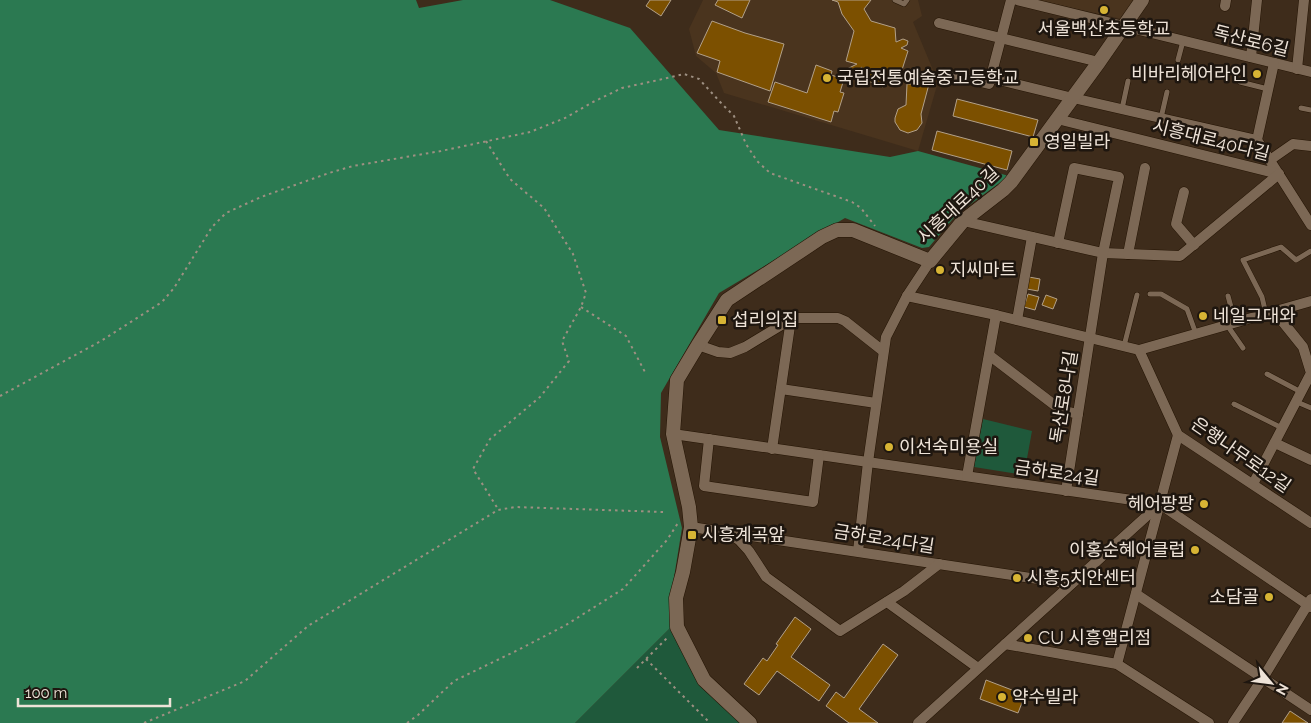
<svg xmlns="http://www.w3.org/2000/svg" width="1311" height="723" font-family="Raleway,'Noto Sans KR',sans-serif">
<rect width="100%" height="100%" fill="#3e2c1b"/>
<g fill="#4a341e">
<path d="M703 0H918L922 16 913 22 938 82 918 151 724 93 716 73 696 56 689 29Z"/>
<path d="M1037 0H1135L1122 19Z"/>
</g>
<g fill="#1f593b">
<path d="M983 419 1032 431 1024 475 974 467Z"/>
<path d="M672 626 743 723H575Z"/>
</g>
<path fill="#2b7951" d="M0 0H416L419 8 463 0H550L630 28 719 130 890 157 918 151 1009 176 957 214 929 247 922 248 845 218 719 293 661 393 660 437 682 528 670 602 672 626 575 723H0Z"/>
<g fill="#7c5000" stroke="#b2a089">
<path d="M650 0H671L661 16 646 6Z"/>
<path d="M718 0H750L742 18 715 5Z"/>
<path d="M832 0H871L864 9 871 21 895 28 896 42 903 39 908 41 907 45 901 48 908 51 900 76 896 73 886 80 883 87 858 77 862 67 852 75 848 74 847 69 857 64 846 61 854 31 842 14 838 2Z"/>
<path d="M712 21 745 33 784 44 770 91 717 72 720 61 697 53Z"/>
<path d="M816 65 832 71 831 75 844 79 840 92 844 93 838 112 834 111 831 122 768 102 775 82 807 93Z"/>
<path d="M907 84H929L921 114 922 123 917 130 908 133 900 130 895 122V118L898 109 906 105Z"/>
<path d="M957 99 1038 120 1033 137 953 116Z"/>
<path d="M937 131 1012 151 1007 170 932 150Z"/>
<path d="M1029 277 1040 279 1038 291 1027 289Z"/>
<path d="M1028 294 1039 297 1035 310 1024 307Z"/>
<path d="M1046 295 1057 299 1053 309 1042 305Z"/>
<path d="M795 617 811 629 791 657 830 685 819 701 777 671 759 695 744 684 763 658 767 661 778 645 776 644Z"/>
<path d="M883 644 898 655 859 709 878 723H849L826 706 836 692 844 698Z"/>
<path d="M986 680 1025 695 1018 713 980 699Z"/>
<path d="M1290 711 1308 723H1282Z"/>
</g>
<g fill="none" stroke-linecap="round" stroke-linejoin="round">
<defs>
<g id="lane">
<path d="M895 0 904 4 907 0"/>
<path d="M1178 60 1183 41"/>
<path d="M1240 82 1268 89"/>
<path d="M1301 108 1311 110"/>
<path d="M1122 109 1128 81"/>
<path d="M1161 118 1167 92"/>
<path d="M1150 294H1161L1187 309 1196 334"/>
<path d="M1228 296 1235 322"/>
<path d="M1266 314 1262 297 1243 260 1281 247 1296 260 1311 251"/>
<path d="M1227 325 1243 348"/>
<path d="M1124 346 1137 295"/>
<path d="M1267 374 1301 392"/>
<path d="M1297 402 1311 408"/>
<path d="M1234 404 1282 428"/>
</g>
<g id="street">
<path d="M1017 0 1311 72"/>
<path d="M1225 6 1226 0"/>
<path d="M939 23 1099 62"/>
<path d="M1251 57 1257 0"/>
<path d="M1274 63 1257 140 1311 225"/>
<path d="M1297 69 1304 0"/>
<path d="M944 73 989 84 1011 0"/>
<path d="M991 78 1073 98 1257 140"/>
<path d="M1057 119 1279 174"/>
<path d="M1270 160 1293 144 1311 146"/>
<path d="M1184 192 1176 224 1194 245"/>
<path d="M963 221 1103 253 1180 256 1279 174"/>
<path d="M1058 243 1074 168 1119 177 1103 253 1066 491"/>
<path d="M1128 254 1145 168"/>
<path d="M907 296 996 315 1139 350 1311 301"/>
<path d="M1017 320 1032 237"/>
<path d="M698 345 718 352 730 353 745 347 793 318H838L845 321 883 351"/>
<path d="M1139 350 1178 435 1311 523"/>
<path d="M989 355 1061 410 1078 414"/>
<path d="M781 389 876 403"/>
<path d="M673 434 1160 504 1311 607"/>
<path d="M709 439 704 486 813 502 819 455"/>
<path d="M1275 443 1311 460"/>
<path d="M772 449 791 319"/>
<path d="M967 476 996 315"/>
<path d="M1253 484 1311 373 1303 347 1274 311"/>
<path d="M691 527 1071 584"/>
<path d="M729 534 739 540 749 551 766 577 840 631 904 591 939 564"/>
<path d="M858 551 868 462 886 337 907 296 930 261"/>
<path d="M1136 594 1311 710"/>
<path d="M887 602 978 668"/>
<path d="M1005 644 1117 664 1209 723"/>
<path d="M1117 664 1178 435"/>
<path d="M918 723 1160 504"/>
<path d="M1233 723 1263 678 1311 599"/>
</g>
<path id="secondary" d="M750 723 704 680 677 627 676 598 683 572 691 527 689 507 673 434 677 380 698 345 727 300 822 237 837 230H853L930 261 963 221 1003 190 1011 182 1099 62 1142 0"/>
</defs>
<use href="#lane" stroke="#241404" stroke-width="6"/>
<use href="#street" stroke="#241404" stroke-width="11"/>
<use href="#secondary" stroke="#241404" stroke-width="15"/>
<g stroke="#9e9082" stroke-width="2" stroke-dasharray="2.5 4" stroke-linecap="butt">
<path d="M486 141 510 179 544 208 573 254 586 293 581 307 562 341 569 361 540 397 490 439 473 469 498 509"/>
<path d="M581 307 626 336 646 374"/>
<path d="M0 396 101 341 162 302 174 288 212 227 226 213 261 197 329 173 353 166 441 151 530 132 565 118 593 102 622 88 654 81 684 74 699 79 722 104 734 116 746 144 757 161 770 173 852 202 861 208 875 226"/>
<path d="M646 659 710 723"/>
<path d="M637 668 669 636"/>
<path d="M144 723 245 681 308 626 498 510 515 507 664 512"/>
<path d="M407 723 418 715 454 681 520 649 566 625 623 589 667 540 678 523"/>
</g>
<use href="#lane" stroke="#7c6855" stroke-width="5"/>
<use href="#street" stroke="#7c6855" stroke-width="10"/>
<use href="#secondary" stroke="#7c6855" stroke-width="14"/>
</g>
<g fill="#d7b434" stroke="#1e160f" stroke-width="2">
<circle cx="1104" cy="10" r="5"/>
<circle cx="1257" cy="74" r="5"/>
<circle cx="827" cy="78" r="5"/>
<rect x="1029" y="137" width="10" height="10" rx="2.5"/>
<circle cx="940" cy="270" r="5"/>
<circle cx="1203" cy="316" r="5"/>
<rect x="717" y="315" width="10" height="10" rx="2.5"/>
<circle cx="889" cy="447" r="5"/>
<circle cx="1204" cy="504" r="5"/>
<rect x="687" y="530" width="10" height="10" rx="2.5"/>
<circle cx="1195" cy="550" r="5"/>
<circle cx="1017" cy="578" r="5"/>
<circle cx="1269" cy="597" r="5"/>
<circle cx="1028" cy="638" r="5"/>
<circle cx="1002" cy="697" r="5"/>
</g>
<g text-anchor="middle" stroke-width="5" stroke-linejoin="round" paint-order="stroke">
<g font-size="18" fill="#eee3d8" stroke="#1e160f" text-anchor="start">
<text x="1104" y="35" text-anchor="middle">서울백산초등학교</text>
<text x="1247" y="80" text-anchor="end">비바리헤어라인</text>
<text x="837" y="84">국립전통예술중고등학교</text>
<text x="1044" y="148">영일빌라</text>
<text x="950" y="276">지씨마트</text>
<text x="1213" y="322">네일그대와</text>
<text x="732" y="326">섭리의집</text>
<text x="899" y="453">이선숙미용실</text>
<text x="1194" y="510" text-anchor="end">헤어팡팡</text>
<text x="702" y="541">시흥계곡앞</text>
<text x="1185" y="556" text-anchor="end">이홍순혜어클럽</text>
<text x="1027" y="584">시흥5치안센터</text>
<text x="1259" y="603" text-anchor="end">소담골</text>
<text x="1038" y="644">CU 시흥앨리점</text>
<text x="1012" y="703">약수빌라</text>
</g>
<g font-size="18" fill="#eee3d8" stroke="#1e160f">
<text transform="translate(1251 41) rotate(14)" y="6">독산로6길</text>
<text transform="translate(1211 140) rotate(14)" y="6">시흥대로40다길</text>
<text transform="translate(958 205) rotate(-43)" y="6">시흥대로40길</text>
<text transform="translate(1064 397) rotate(-81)" y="6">독산로8나길</text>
<text transform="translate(1241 455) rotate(35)" y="6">은행나무로12길</text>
<text transform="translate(1057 473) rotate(8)" y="6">금하로24길</text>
<text transform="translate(884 539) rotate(9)" y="6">금하로24다길</text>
</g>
</g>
<g transform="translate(1271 683) rotate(119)" stroke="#1e160f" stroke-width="4" paint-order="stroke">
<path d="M0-4L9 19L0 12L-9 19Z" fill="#eee3d8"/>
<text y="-8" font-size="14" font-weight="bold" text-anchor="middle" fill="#eee3d8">N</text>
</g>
<path d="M18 698v8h152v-8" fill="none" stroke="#eee3d8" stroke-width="2.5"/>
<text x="25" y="698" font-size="15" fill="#eee3d8" stroke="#1e160f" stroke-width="4" paint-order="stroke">100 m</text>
</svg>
